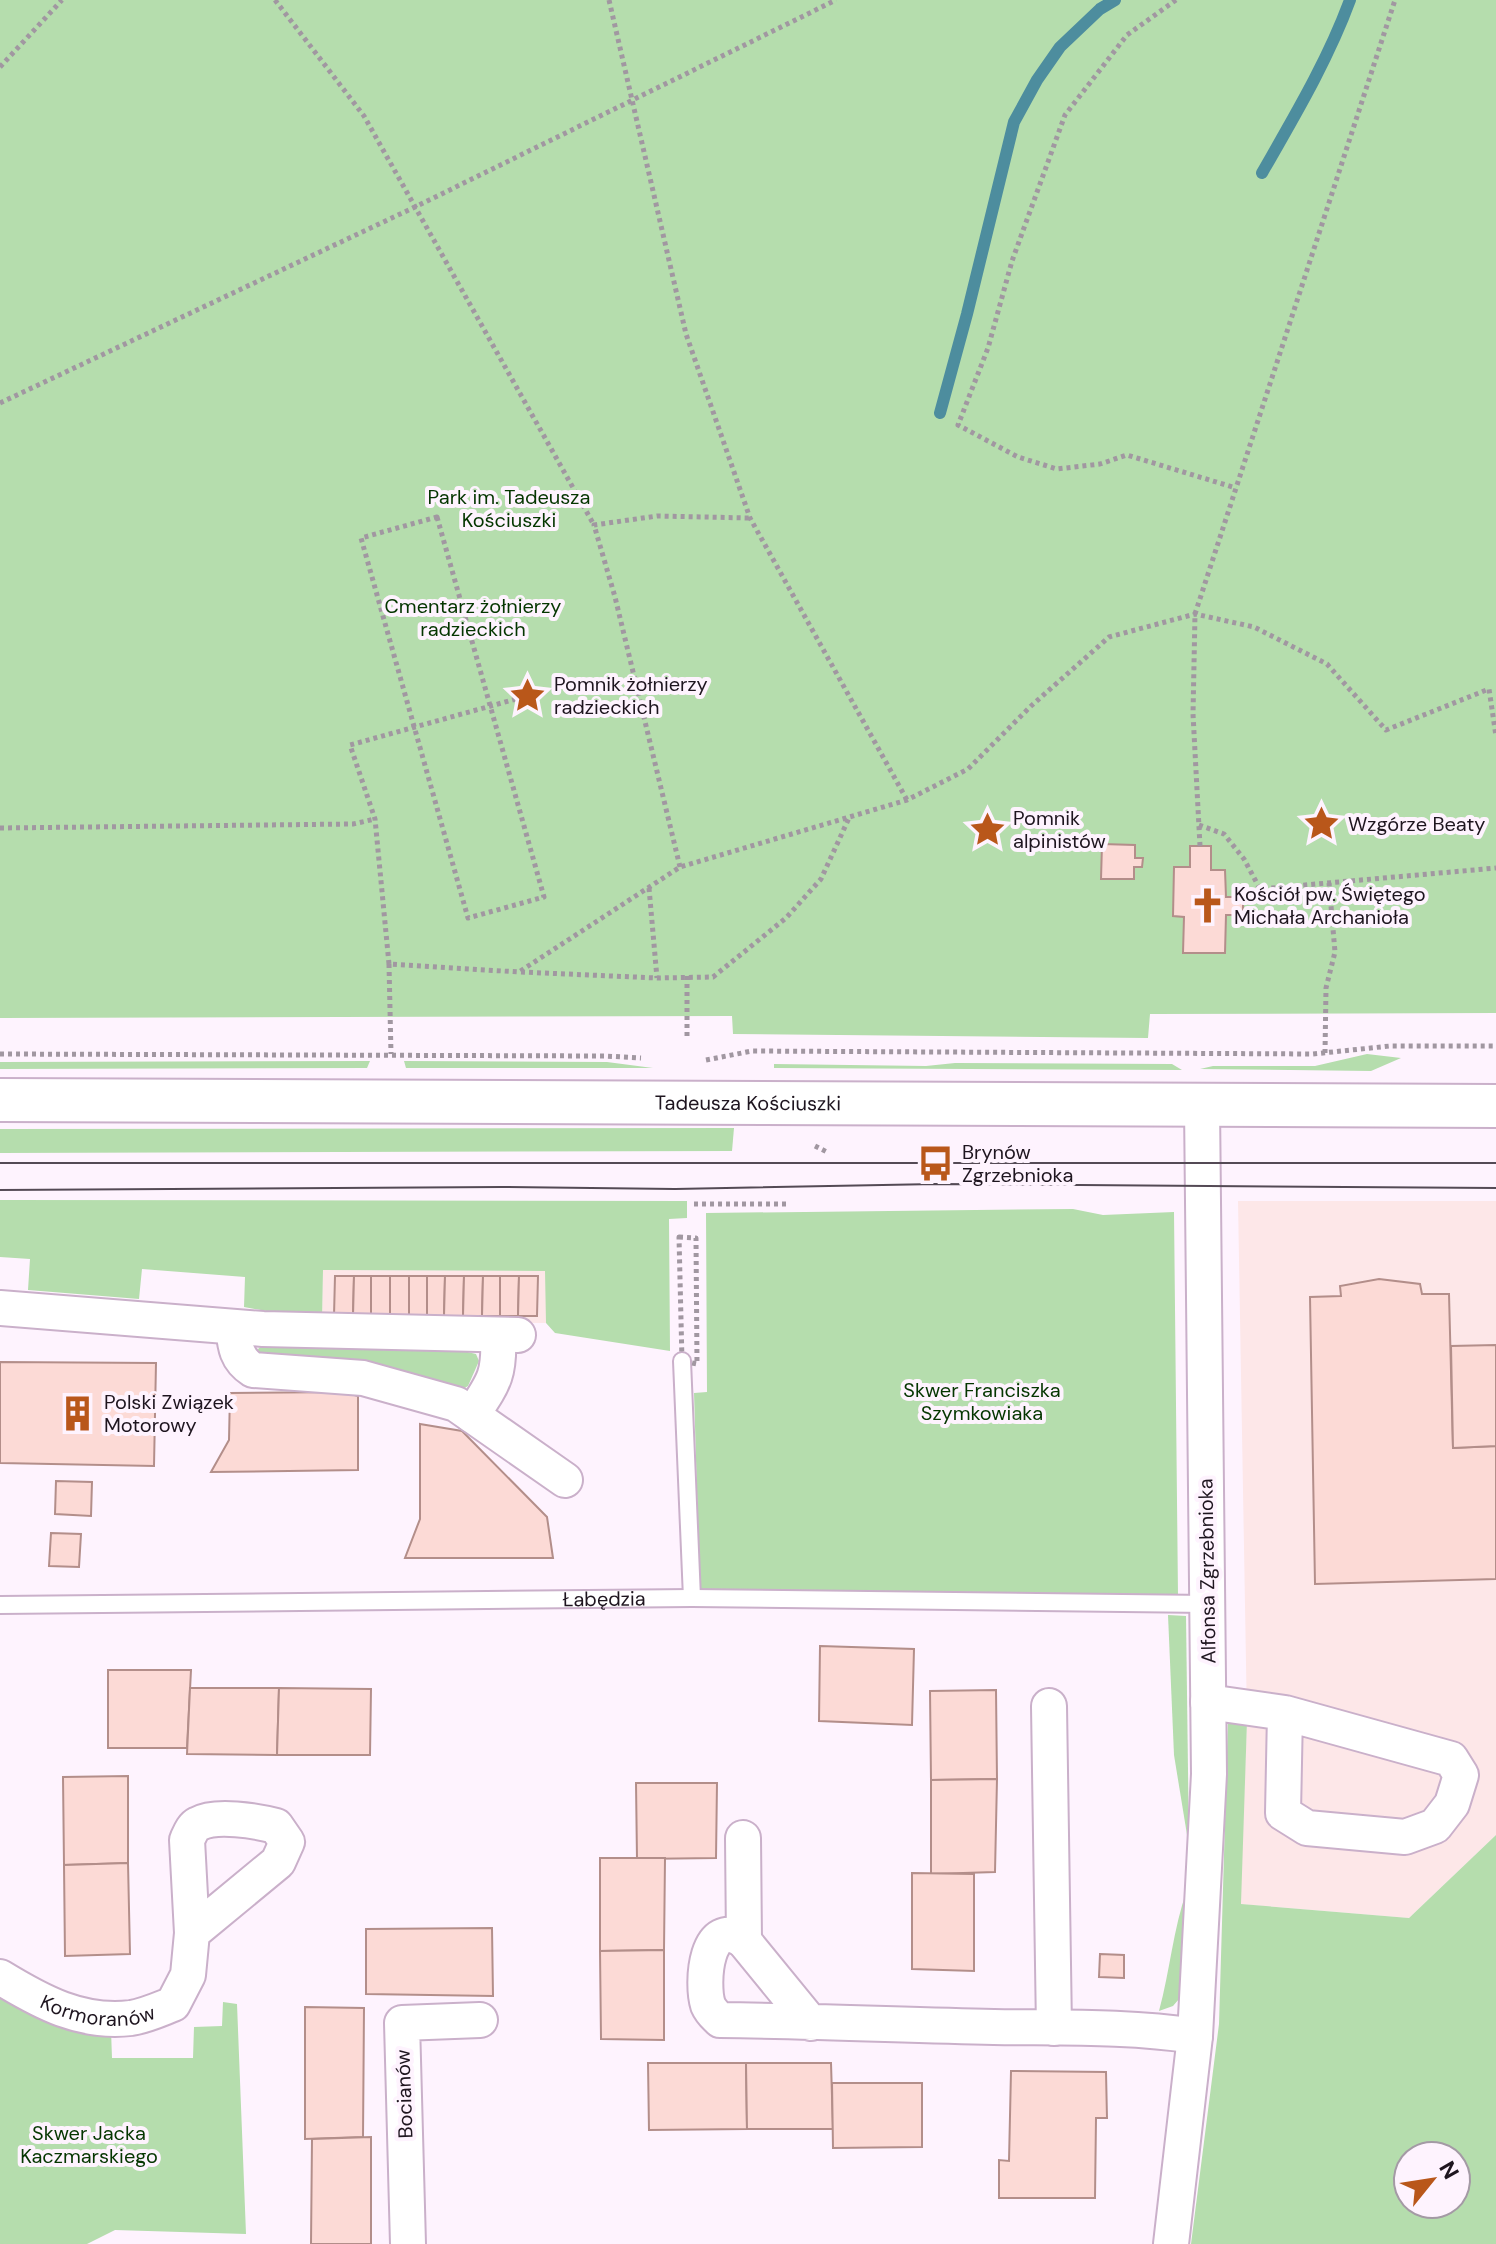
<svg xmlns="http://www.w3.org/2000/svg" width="1496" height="2244" font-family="'DM Sans',sans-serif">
<rect width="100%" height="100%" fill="#fef3fe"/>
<g fill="#fde7e8">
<path d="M1238 1201H1496V1835L1409 1918 1240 1904 1247 1721Z"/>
<path d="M323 1270 546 1271V1323L322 1321Z"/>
</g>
<g fill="#b5ddad" fill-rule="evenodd">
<path d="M0 0H1496V1013L1150 1014 1148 1038 733 1034 732 1016 0 1018Z"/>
<path d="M1367 1054 1401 1058 1371 1071 1200 1069 1213 1066H1315Z"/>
<path d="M370 1061 367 1068 0 1069V1062Z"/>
<path d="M404 1061 607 1062 653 1068H406Z"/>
<path d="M955 1063 1172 1064 1182 1070 774 1068V1064L926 1066Z"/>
<path d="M734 1128 732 1151 0 1153V1129Z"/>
<path d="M0 1200 687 1201V1218L669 1219 670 1351 555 1333 546 1323 545 1271 323 1270 322 1321 244 1307 245 1277 142 1269 139 1299 28 1290 30 1259 0 1257Z"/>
<path d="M1073 1209 1103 1215 1174 1212 1178 1596 700 1591 694 1393 707 1392 706 1213Z"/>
<path d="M263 1345 463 1351 476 1354 479 1361 468 1386 460 1391 259 1355 258 1349Z"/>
<path d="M1168 1615 1186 1616 1189 1847 1174 1755Z"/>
<path d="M1228 1720 1247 1721 1241 1904 1409 1918 1496 1835V2244H1191L1219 2024ZM1408 2156H1456V2204H1408Z"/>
<path d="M1187 1890 1179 1999 1173 2006 1159 2011C1170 1971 1173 1929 1187 1890Z"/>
<path d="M0 1992 111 2030 112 2058H193L194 2027 222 2026 223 2002 237 2004 246 2234 115 2230 87 2244H0Z"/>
</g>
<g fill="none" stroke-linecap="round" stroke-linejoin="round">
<g stroke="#4d8d9e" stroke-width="12">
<path d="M1262 173C1294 117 1328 60 1350 0"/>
<path d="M940 413 967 314 1014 122 1037 80 1060 47 1100 9 1115 0"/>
</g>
</g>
<g fill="#fcdad6" stroke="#b38e8a" stroke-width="2">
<path d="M1102 844 1135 845V858H1143L1142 867H1134V879H1101Z"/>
<path d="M1190 846H1211V870H1225L1226 897H1243V915H1226L1225 953H1183L1184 917 1173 916 1174 867H1190Z"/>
<path d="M335 1276H354L353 1316H334Z"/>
<path d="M354 1276H371V1316H353Z"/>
<rect x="371" y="1276" width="19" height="40"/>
<rect x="390" y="1276" width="19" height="40"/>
<rect x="409" y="1276" width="18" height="40"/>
<path d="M427 1276H445L444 1316H427Z"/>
<path d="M445 1276H464L463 1316H444Z"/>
<path d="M464 1276H483L482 1316H463Z"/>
<path d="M483 1276H500V1316H482Z"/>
<path d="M500 1276H519L518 1316H500Z"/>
<path d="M519 1276H538L537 1316H518Z"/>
<path d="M1379 1279 1420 1284 1422 1294H1449L1453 1448 1496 1446V1579L1315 1584 1310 1297 1341 1296 1340 1286Z"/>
<path d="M1496 1345V1446L1453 1448 1451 1346Z"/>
<path d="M0 1362 156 1363 154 1466 0 1463Z"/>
<path d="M344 1392 358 1396V1470L211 1472 229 1440 230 1393Z"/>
<path d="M420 1424 462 1431 547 1517 553 1558H405L420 1519Z"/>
<path d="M56 1481 92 1482 91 1516 55 1514Z"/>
<path d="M51 1533 81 1534 79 1567 49 1566Z"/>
<path d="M820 1646 914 1649 912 1725 819 1721Z"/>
<path d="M108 1670H191L187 1748H108Z"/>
<path d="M190 1688H279L277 1755 187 1754Z"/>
<path d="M279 1688 371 1689 370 1755H277Z"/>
<path d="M996 1690 997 1779 931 1780 930 1691Z"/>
<path d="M128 1776V1863L64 1865 63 1777Z"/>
<path d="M997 1779 995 1872 931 1874V1780Z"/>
<path d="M636 1783H717L716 1858 637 1859Z"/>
<path d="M600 1858H665L664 1950 600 1951Z"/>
<path d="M128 1863 130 1954 65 1956 64 1865Z"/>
<path d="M912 1873 974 1874V1971L912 1969Z"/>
<path d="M492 1928 493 1996 366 1994V1929Z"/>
<path d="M664 1950V2040L601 2039 600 1951Z"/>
<path d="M1100 1954 1124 1955V1978L1099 1977Z"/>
<path d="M305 2007 364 2008 363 2137 305 2139Z"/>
<path d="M648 2063H746L747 2129 649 2130Z"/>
<path d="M746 2063H831L833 2129H747Z"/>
<path d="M1011 2071 1106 2072 1107 2118H1096L1095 2198H999V2160L1009 2161Z"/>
<path d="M832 2083H922V2147L833 2148Z"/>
<path d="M371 2137V2244H311L312 2139Z"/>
</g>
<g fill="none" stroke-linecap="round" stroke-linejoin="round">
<defs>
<g id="service">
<path d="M682 1361 692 1598"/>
<path id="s1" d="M0 1605 692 1598 1208 1604"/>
</g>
<g id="minor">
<path d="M0 1308 263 1329 518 1335"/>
<path d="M233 1327C235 1346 236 1359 253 1370L363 1378 456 1404 565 1480"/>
<path d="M472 1415C494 1382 500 1375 498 1335"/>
<path d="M1208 1702 1285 1713 1451 1759 1461 1775 1452 1804 1435 1826 1405 1837 1307 1828 1283 1813 1285 1713"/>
<path d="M1049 1706 1054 2028"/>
<path d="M743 1838 744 1941"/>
<path id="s2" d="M0 1977C41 2002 81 2024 131 2018 145 2016 160 2009 173 2004L188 1975 192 1933 187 1840C190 1834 192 1827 198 1824 216 1814 256 1821 276 1826L287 1842 278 1862 192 1933"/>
<path d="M811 2023 744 1941C706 1914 701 1983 708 2005 711 2012 715 2015 720 2020 812 2021 903 2025 994 2027 1062 2028 1129 2026 1195 2036"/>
<path d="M408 2244 402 2023 480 2020"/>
<path d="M1171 2244 1195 2036 1209 1774 1202 1106"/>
</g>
<g id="tertiary">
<path id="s3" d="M0 1100 1496 1106"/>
</g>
</defs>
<use href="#service" stroke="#cab0ca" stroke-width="20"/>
<use href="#minor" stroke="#cab0ca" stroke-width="38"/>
<use href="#tertiary" stroke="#cab0ca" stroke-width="46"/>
<g stroke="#a197a1" stroke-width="5" stroke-dasharray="4 4" stroke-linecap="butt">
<path d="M275 0 364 116 594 525"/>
<path d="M609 0 686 334 750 518 907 800"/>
<path d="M1176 0 1127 35 1065 115 1012 261 988 348 958 425 1018 457 1057 469 1100 464 1127 455 1236 488"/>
<path d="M0 67 62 0"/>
<path d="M0 403 415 207 836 0"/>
<path d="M437 517 544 897 468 918 361 538Z"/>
<path d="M516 699 350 745 375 819 389 964 519 972 680 867 907 800 968 769 1031 706 1109 637 1195 614 1254 627 1327 664 1386 730 1489 689 1496 736"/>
<path d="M1199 825 1224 834 1244 859 1260 889 1496 868"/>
<path d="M0 828 353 824 375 819"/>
<path d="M1200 846 1193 714 1195 614 1395 0"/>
<path d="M680 867 615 597 594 525 657 516 750 518"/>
<path d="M649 888 657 978"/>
<path d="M389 964 391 1054"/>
<path d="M521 972 657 978 713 977 786 918 821 879 849 818"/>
<path d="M687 976V1040"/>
<path d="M1325 1053 1326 988 1335 952 1329 883"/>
<path d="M0 1054 605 1056 641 1058"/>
<path d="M706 1060 752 1051 1313 1054 1390 1046H1496"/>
<path d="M815 1146 827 1152"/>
<path d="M694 1204H789"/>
<path d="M679 1237 696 1238 697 1364 682 1361Z"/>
</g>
<use href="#service" stroke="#fff" stroke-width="16"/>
<use href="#minor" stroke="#fff" stroke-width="34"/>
<use href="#tertiary" stroke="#fff" stroke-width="42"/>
<g stroke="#544a55" stroke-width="2">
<path d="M0 1163H1496"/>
<path d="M0 1190 501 1187 675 1189 936 1184 1496 1188"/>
</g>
</g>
<defs>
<symbol id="sight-bare" viewBox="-9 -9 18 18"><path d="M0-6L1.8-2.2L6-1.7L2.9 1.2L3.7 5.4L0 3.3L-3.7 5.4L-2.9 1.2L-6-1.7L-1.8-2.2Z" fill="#b9571a" stroke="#fef3fe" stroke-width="2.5" paint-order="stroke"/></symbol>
<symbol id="church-bare" viewBox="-9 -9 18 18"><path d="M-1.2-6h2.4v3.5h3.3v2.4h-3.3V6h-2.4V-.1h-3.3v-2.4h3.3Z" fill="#b9571a" stroke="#fef3fe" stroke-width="2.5" paint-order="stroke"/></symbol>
<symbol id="bus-bare" viewBox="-9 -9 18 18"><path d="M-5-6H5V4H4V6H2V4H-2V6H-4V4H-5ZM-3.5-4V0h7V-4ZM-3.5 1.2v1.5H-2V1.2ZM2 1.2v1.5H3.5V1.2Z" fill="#b9571a" stroke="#fef3fe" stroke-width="2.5" paint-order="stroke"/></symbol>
<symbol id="building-bare" viewBox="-9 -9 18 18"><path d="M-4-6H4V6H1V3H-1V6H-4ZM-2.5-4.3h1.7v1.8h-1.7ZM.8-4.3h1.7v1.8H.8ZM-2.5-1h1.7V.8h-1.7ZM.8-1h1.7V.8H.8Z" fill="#b9571a" stroke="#fef3fe" stroke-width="2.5" paint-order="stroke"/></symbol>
</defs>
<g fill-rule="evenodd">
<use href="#sight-bare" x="502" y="670" width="51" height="51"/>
<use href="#sight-bare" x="1296" y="798" width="51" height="51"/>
<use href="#sight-bare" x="962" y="804" width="51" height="51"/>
<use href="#church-bare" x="1182" y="880" width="51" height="51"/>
<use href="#bus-bare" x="910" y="1138" width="51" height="51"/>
<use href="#building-bare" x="52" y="1388" width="51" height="51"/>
</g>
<g text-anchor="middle" stroke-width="8" stroke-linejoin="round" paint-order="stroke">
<g font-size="20" fill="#053600" stroke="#fef3fe">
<text x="509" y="504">Park im. Tadeusza<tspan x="509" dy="23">Kościuszki</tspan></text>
<text x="473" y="613">Cmentarz żołnierzy<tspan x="473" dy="23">radzieckich</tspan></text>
<text x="982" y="1397">Skwer Franciszka<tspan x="982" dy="23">Szymkowiaka</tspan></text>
<text x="89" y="2140">Skwer Jacka<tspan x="89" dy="23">Kaczmarskiego</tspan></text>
</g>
<g font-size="20" fill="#1e151f" stroke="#fef3fe" text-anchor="start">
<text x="554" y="691">Pomnik żołnierzy<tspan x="554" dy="23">radzieckich</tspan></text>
<text x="1013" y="825">Pomnik<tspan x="1013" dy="23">alpinistów</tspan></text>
<text x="1348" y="831">Wzgórze Beaty</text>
<text x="1234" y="901">Kościół pw. Świętego<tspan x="1234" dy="23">Michała Archanioła</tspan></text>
<text x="962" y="1159">Brynów<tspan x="962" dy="23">Zgrzebnioka</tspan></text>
<text x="104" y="1409">Polski Związek<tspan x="104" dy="23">Motorowy</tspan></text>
</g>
<g font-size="20" fill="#1e151f" stroke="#fef3fe">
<text dy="7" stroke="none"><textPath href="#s3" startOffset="748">Tadeusza Kościuszki</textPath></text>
<text transform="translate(1207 1571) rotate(-91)" y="7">Alfonsa Zgrzebnioka</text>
<text dy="7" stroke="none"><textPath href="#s1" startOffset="604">Łabędzia</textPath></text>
<text dy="7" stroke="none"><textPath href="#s2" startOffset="106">Kormoranów</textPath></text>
<text transform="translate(404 2094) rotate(-92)" y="7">Bocianów</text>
</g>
</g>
<g transform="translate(1432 2180) rotate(60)"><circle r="38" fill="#fef3fe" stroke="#a49aa5" stroke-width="2"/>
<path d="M0-6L14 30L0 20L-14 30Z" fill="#b9571a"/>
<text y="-12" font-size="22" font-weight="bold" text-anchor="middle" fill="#1e151f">N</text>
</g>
</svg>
